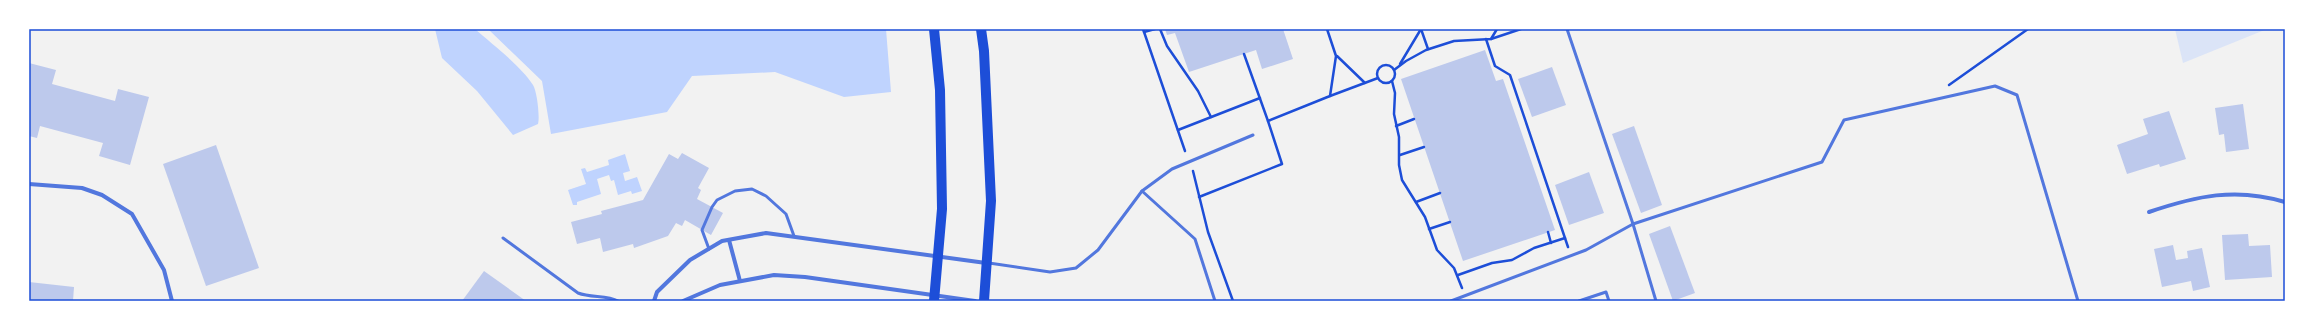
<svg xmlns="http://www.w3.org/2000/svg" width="2314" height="330" font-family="'Alegreya Sans',sans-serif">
<rect width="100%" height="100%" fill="#f2f2f2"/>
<path fill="#dbe4f7" d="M2175 29H2267L2183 63Z"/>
<g fill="#bfd3fe">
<path d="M435 29H475C492 44 521 66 533 85 537 91 540 117 538 124L513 135 477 91 442 58Z"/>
<path d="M488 29H886L891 92 844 97 775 72 692 76 667 112 551 134 542 81Z"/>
<path d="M625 154 630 171 623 173 625 181 637 177 642 191 632 194 631 191 618 195 614 180 611 181 609 175 597 179 601 194 577 202V205H573L568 190 586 184 581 169 585 168 587 172 609 165 608 160Z"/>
</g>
<g fill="#bdc9ec">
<path d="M1165 29H1283L1293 59 1262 69 1256 50 1189 72 1175 33 1167 35Z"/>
<path d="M1485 50 1496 81 1503 79 1555 230 1463 261 1401 79Z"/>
<path d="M29 63 56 70 52 84 115 101 118 89 149 97 130 165 99 156 103 143 40 126 37 138 29 136Z"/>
<path d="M1552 67 1566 105 1532 117 1518 79Z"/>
<path d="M2243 104 2249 149 2226 152 2224 134 2219 135 2215 108Z"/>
<path d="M2169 111 2186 159 2160 167 2159 164 2127 174 2117 145 2148 134 2143 119Z"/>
<path d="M1634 126 1662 205 1641 213 1612 134Z"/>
<path d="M216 145 259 268 206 286 163 164Z"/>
<path d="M682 153 709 168 698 188 701 190 697 199 723 213 711 235 685 220 682 226 676 223 668 236 634 248 633 244 603 252 600 238 577 244 571 222 602 214 601 211 643 200 669 154 678 159Z"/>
<path d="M1589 172 1604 213 1569 225 1555 185Z"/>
<path d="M1670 226 1695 293 1673 301 1649 234Z"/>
<path d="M2248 234 2249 246 2270 245 2272 277 2225 280 2222 235Z"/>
<path d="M2173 245 2176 260 2188 258 2187 251 2202 248 2210 287 2193 291 2191 281 2162 287 2154 249Z"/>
<path d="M484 271 526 301H462Z"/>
<path d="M29 282 74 287 73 301H29Z"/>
</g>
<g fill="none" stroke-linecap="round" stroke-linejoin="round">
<g stroke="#1d4ed8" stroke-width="2.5">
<path d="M1143 29 1185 151"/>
<path d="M1160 29 1167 46 1198 91 1211 117"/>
<path d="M1421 29 1428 49"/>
<path d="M1144 32 1155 29"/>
<path d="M1486 39 1495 66 1510 75 1568 247"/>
<path d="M1491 39 1497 29"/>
<path d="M1244 54 1268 121"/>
<path d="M1337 56 1365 83"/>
<path d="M1400 64 1421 29"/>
<circle cx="1386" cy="74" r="9"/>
<path d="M1394 70 1406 61 1426 50 1454 41 1491 39 1521 29"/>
<path d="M1392 81 1395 93 1394 114 1399 137V165L1402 180 1425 217 1437 250 1454 268 1462 288"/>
<path d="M1949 85 2028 29"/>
<path d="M1330 96 1378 78"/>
<path d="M1396 126 1414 119"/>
<path d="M1178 130 1260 98"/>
<path d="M1400 155 1424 147"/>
<path d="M1193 171 1208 232 1233 301"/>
<path d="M1199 197 1282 164 1268 121 1330 96 1336 56 1327 29"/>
<path d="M1416 202 1440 193"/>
<path d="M1429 229 1450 222"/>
<path d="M1548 232 1551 243"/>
<path d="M1458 275 1492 263 1512 260 1534 248 1565 238"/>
</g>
<g stroke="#5277de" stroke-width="3">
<path d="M1567 29 1633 224 1656 301"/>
<path d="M1142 191 1195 239 1215 301"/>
<path d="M503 238 578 293C591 298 607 295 618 301"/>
<path d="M709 249 702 230 712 207 717 200 735 191 752 189 766 196 786 214 794 236"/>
<path d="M989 263 1050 272 1076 268 1098 250 1142 191 1172 169 1253 135"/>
<path d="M1451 301 1586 250 1633 224 1822 162 1844 120 1995 86 2017 95 2078 301"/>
<path d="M1579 301 1606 292 1609 301"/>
</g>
<g stroke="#5277de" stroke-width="4">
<path d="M29 184 82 188 102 195 132 214 164 270 172 301"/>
<path d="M2149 212C2196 196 2236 187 2285 202"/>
<path d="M729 240 740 281"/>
<path d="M654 301 657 292 690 260 722 241 766 233 986 263"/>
<path d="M683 301 720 285 774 275 805 277 975 301"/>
</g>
<g stroke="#1d4ed8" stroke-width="10">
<path d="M981 29 984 51 991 201 984 301"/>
<path d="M934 301 942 209 940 90 934 29"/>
</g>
</g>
<rect width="2314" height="330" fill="none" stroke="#ffffff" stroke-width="60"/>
<rect x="30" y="30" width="2254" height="270" fill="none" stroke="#1d4ed8" stroke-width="1.5"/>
</svg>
